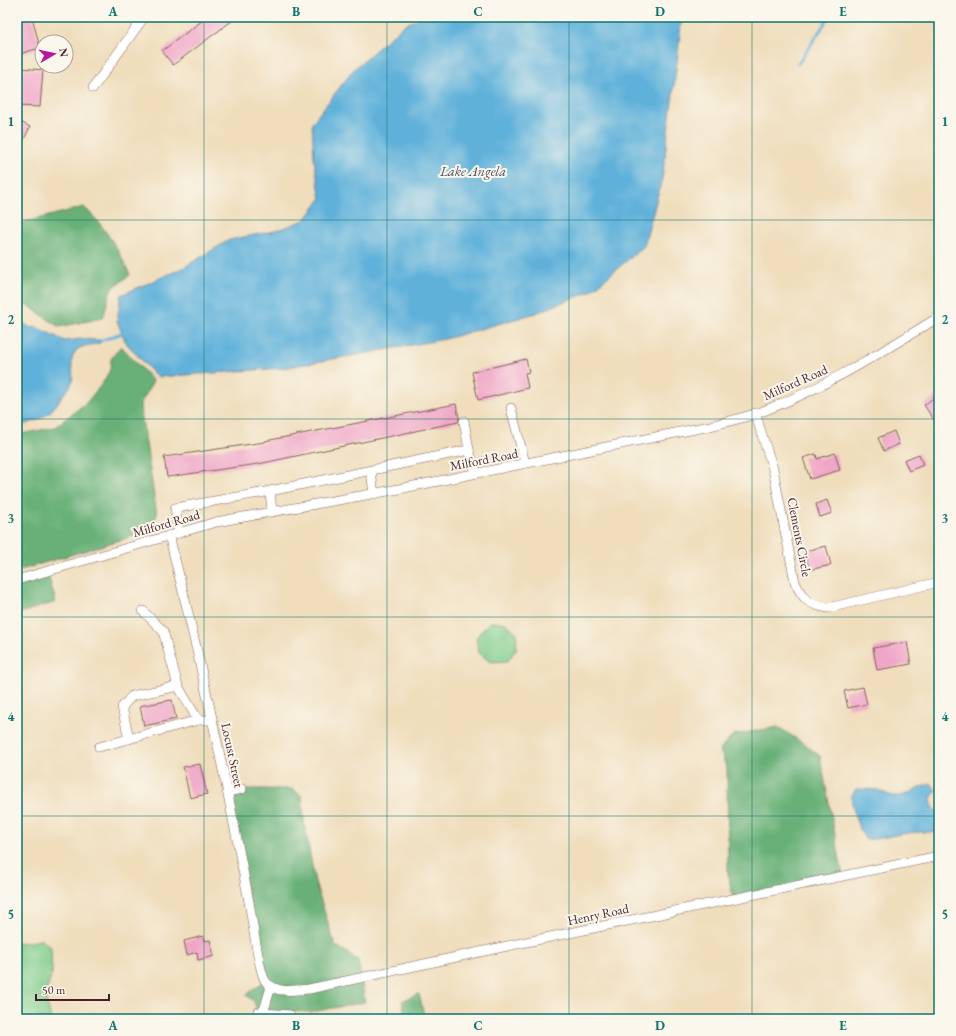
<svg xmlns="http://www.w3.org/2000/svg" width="956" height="1036" font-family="'EB Garamond',serif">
<rect width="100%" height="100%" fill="#fbf7ec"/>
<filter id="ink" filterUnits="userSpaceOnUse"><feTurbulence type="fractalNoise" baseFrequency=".025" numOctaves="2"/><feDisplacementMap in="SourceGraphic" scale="8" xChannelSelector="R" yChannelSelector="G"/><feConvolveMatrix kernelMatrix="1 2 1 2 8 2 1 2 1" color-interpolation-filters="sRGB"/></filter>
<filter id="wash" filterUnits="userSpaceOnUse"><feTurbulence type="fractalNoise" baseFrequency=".012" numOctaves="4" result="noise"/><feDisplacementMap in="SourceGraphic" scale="16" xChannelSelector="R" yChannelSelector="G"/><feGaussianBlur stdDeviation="0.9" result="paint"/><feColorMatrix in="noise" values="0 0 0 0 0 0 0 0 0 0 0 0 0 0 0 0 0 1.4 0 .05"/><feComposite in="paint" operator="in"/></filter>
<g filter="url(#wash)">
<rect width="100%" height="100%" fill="#efddbb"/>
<g fill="#80cc8b" stroke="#65765b">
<path d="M489 622 506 623 517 633 516 649 508 661 490 662 479 653 476 638Z"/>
<path d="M41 940 51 947 52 974 45 995 51 1019H17V942L24 943Z"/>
</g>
<g fill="#68b077" stroke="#596851">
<path d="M84 207C104 225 119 250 130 275L111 289 103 318 59 327 29 306 17 303V224Z"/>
<path d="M121 346 153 381 140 405 157 515 153 526 144 533 17 571V435L55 427 87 402 102 384 110 370 111 359Z"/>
<path d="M47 571 56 602 17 614V580Z"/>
<path d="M778 727 803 743 820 756 843 876 733 899 728 873 727 769 720 750 733 735Z"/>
<path d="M242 789H292L302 796 304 822 315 882 335 945 358 960 365 1002 312 1012 290 1011 289 1019H259L254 1001 246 995 265 981 227 792Z"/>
<path d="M419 994 425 1019H406L402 1001Z"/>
</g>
<g fill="#5eb1da" stroke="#546882">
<path d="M422 17H681V24L677 62 662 179 644 246 591 291 536 313 445 339 283 368 157 377 126 343 117 321 121 295 183 268 229 240 274 231 305 220 321 199 314 159 312 123 355 68 404 25Z"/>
<path d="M17 320 31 328 36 327 65 341 81 339 101 340 100 343C94 345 82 345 77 350 67 359 75 372 72 382 71 387 66 391 63 395 50 416 41 421 17 426Z"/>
<path d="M932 784 936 791 931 798 932 807 939 813V831L936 832C926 832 916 832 907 833 892 835 880 840 865 839 856 824 854 814 851 797L856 789C863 789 871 789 878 790 883 792 888 795 893 796 907 798 919 785 932 784Z"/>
</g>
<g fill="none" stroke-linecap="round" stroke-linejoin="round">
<g stroke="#5eb1da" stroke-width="3">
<path d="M798 64 829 17"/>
<path d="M100 341 125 332"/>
</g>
</g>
<g id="blocks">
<g fill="#f0a7c7">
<path d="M17 17H32L40 48 19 54 17 48Z"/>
<path d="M207 17H237L173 65 162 51Z"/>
<path d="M20 68 43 70 40 107 17 106Z"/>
<path d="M17 120 30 127 17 153Z"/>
<path d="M526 359 529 372 525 373 528 388 478 400 472 372Z"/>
<path d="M939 394V416L934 420 924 405Z"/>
<path d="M456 404 459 418 458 422 258 464 167 477 164 457 265 442V441Z"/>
<path d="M894 431 899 444 884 451 878 438Z"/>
<path d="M835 453 840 470 810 479 803 458 816 454 817 459Z"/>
<path d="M919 454 923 465 909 471 904 460Z"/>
<path d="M827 500 832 513 820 517 816 504Z"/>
<path d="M826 546 831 565 809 570 805 551Z"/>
<path d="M907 642 911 664 877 670 873 648Z"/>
<path d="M863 687 867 704 848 708 844 691Z"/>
<path d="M172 700 176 719 144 726 140 706Z"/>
<path d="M200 764 207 794 190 798 183 767Z"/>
<path d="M203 936 204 941 210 940 214 956 198 960 197 952 187 955 184 941Z"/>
</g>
</g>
</g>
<g filter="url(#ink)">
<use href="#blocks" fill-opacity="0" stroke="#84625d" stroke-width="1"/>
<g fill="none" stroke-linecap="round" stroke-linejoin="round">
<defs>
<g id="minor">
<path d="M93 88 144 17"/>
<path d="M511 408 525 463"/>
<path d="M755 413 773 469 795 582C803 600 809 605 828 608L939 582"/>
<path d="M464 421 469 450 476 473"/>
<path d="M371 471 374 494"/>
<path d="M272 512 270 491 469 450"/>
<path d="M179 533 175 508 271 491"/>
<path d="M169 535C200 657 226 779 249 902 252 917 259 974 266 982 276 994 295 990 309 989L512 945 939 856"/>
<path d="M17 580 216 522 399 489 710 426C729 421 748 417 766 410 828 386 883 351 939 317"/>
<path d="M143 611 163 631 178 686"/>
<path d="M129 739 122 707 132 696 178 686 198 720"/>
<path d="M99 747 198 720H212"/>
<path d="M227 792 242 789"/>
<path d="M258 1012 263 1013 271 987"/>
<path d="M263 1013 290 1015"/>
</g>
</defs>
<use href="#minor" stroke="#84625d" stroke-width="10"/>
<use href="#minor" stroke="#fff" stroke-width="9"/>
</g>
</g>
<path fill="none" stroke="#0f766e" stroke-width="1" stroke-opacity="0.55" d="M204 17V1019M387 17V1019M569 17V1019M752 17V1019M17 220H939M17 419H939M17 617H939M17 816H939"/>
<g text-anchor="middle" stroke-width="4" stroke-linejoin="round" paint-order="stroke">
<g font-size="13" fill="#4a1f2b" stroke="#fbf7ec">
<text transform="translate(795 382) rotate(-24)" y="5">Milford Road</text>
<text transform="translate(484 459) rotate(-11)" y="5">Milford Road</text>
<text transform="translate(166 523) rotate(-16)" y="5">Milford Road</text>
<text transform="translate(800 537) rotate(79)" y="5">Clements Circle</text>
<text transform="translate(233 755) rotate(78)" y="5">Locust Street</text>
<text transform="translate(598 914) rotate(-12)" y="5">Henry Road</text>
</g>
<g font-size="14" font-style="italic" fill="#515268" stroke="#fbf7ec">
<text x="473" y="176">Lake Angela</text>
</g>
</g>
<rect width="956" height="1036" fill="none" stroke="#fbf7ec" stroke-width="44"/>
<g transform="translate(54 54) rotate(81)"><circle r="19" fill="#fbf7ec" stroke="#b4a19f"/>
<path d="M0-3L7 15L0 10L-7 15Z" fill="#b5179e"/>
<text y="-6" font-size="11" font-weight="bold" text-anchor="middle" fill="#4a1f2b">N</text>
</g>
<path d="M36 994v6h73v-6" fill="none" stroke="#4a1f2b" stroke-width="2"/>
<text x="42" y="994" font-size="12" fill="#4a1f2b" stroke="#fbf7ec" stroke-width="3" paint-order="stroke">50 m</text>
<rect x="22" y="22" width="912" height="992" fill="none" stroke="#0f766e" stroke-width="1.5"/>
<g font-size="13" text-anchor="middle" font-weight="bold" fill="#0f766e">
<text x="113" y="16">A</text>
<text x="296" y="16">B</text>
<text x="478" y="16">C</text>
<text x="660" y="16">D</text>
<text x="843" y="16">E</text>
<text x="11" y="126">1</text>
<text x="945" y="126">1</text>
<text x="11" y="324">2</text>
<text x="945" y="324">2</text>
<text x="11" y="523">3</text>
<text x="945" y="523">3</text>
<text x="11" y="721">4</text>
<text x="945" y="721">4</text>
<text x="11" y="919">5</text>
<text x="945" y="919">5</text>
<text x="113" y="1030">A</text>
<text x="296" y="1030">B</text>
<text x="478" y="1030">C</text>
<text x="660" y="1030">D</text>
<text x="843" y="1030">E</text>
</g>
</svg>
